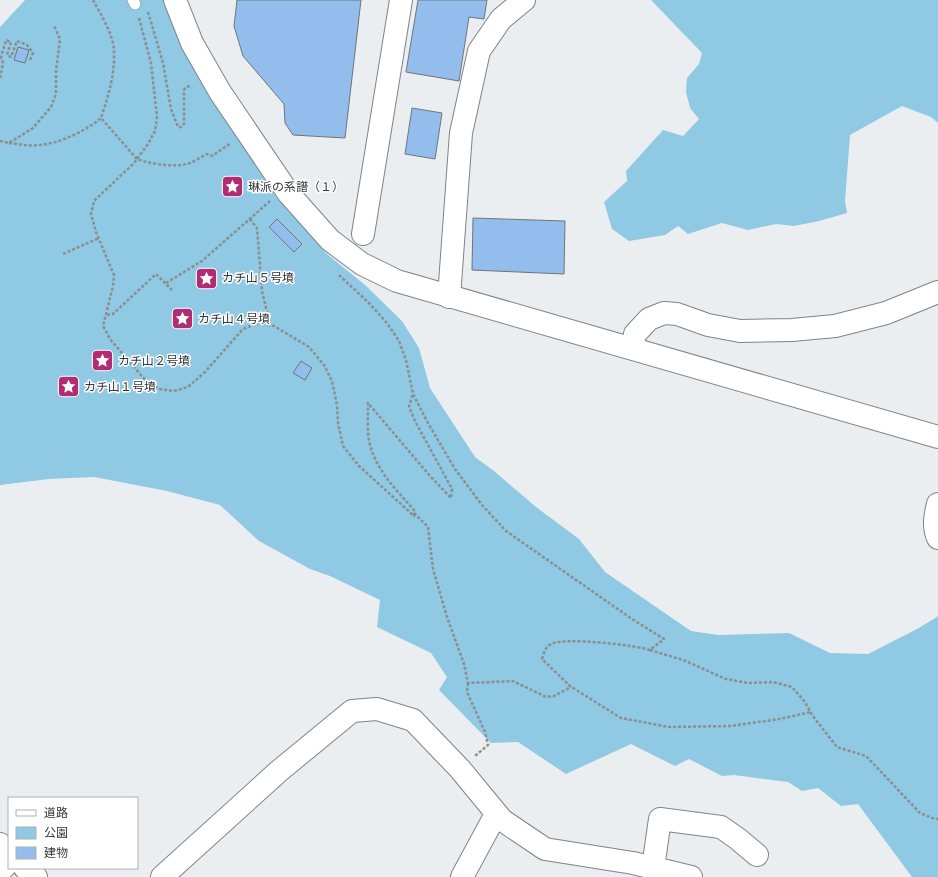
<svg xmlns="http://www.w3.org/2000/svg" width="938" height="877" font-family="'DejaVu Sans','Noto Sans JP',sans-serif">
<rect width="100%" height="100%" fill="#eaeef0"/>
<g fill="#8fc9e3">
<path d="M25 0H165L177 36 214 102 277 198 327 254 365 285 402 321 419 348 430 388 475 457 494 471 536 507 579 539 605 572 691 631 718 635 789 633 830 653 868 654 917 629 937 617 938 615V877H912L858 804 841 806 818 788 802 791 788 782 734 775 722 776 689 759 675 766 631 744 566 774 518 742 491 743 439 690 447 677 431 653 377 627 380 600 330 576 310 569 259 541 220 505 167 491 94 477 49 479 0 485V27Z"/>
<path d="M651 0H938V123L931 117 902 106 850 135 845 201 847 213 819 221 794 226 776 224 748 230 722 223 688 234 678 226 665 235 629 241 612 229 604 202 627 181 626 171 663 130 683 136 699 119 690 108 686 92 687 78 699 64 702 53Z"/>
</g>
<g fill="#93bdec" stroke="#727477">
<path d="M237 0H361L345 138 293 135 285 123 284 104 243 56 234 26Z"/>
<path d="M418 0H487L484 19 469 17 459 81 406 72Z"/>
<path d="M18 47 29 50 25 63 14 60Z"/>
<path d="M412 108 442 113 435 159 405 154Z"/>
<path d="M473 218 565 221 564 274 472 270Z"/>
<path d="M277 219 302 244 294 252 269 227Z"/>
<path d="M301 361 312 368 305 380 293 373Z"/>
</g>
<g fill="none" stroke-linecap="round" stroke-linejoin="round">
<defs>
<path id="lane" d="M133 0 135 4"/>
<g id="street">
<path d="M363 234 401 0"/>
<path d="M449 297 461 133 479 51 501 19 524 0"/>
<path d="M632 348 635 334 649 319 664 313 677 314 708 325 740 331 792 330 835 326 886 313 938 292"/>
<path d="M938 504C935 516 933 527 938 538"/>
<path d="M0 844 9 853"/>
<path d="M25 868 36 877"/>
<path d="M653 868 660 819 721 827 738 839 757 855"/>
<path d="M0 871 9 862"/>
<path d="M162 877 279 771 352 711 377 709 413 720 460 769 502 820 545 849 633 863 691 877"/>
<path d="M462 877 496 814"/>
</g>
<path id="secondary" d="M175 0 192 43 220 92 289 194 330 240 362 264 397 281 938 437"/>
</defs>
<use href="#lane" stroke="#808385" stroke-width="12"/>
<use href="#street" stroke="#808385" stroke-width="24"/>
<use href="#secondary" stroke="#808385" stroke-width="24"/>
<g stroke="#8b8e8f" stroke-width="2.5" stroke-dasharray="3 2" stroke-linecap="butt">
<path d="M93 0C101 15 114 35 114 52 115 75 108 97 101 118"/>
<path d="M148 12 163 63 171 109 178 127H181L184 124V90L186 87 191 86"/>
<path d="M139 18 151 63 157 117 155 131 148 144 134 163 94 201 91 214 96 232 114 275 113 286 103 326 110 339 146 381 159 389 174 391 188 387 205 372 243 329 258 323 274 326 309 347 324 365 332 381 337 405 338 423 343 446 359 466 414 516V510C395 488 376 471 369 441 367 429 368 415 368 403L430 476 451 498 452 489 415 421 409 406 413 394"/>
<path d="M0 78 3 63 1 57 6 40 11 42 7 55 11 57 17 41 27 45 33 53 30 60"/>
<path d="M0 141 9 143 33 128 51 107 56 94V71L60 39 54 26"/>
<path d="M9 143C14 143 20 145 25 145 50 148 82 134 101 118L137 159C150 164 176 168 190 163 195 161 201 157 207 154L212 156 231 143"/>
<path d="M250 219 257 228 262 291 270 325"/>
<path d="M63 254 99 238"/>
<path d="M339 275 369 303 387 323 399 341 406 360 413 394 428 423 455 469 482 505 506 531 632 619 664 639 650 650 683 660 726 679 748 683 773 682 792 687 805 702 812 715 837 747 866 756 920 813 932 818 938 819"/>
<path d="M166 283 202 261 270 201"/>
<path d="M107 315 113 314 156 274 172 290"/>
<path d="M414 513 428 527 433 569 447 617 464 664 468 683 513 681 546 697 554 696 571 687"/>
<path d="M650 650C635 645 565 637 551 644 545 647 544 653 542 659L570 686 621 718 669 727 731 726 779 719 811 712"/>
<path d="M468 683 467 692 485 732 488 745 475 756"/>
</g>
<use href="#lane" stroke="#fff" stroke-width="11"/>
<use href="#street" stroke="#fff" stroke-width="22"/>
<use href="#secondary" stroke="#fff" stroke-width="22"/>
</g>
<defs>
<symbol id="sight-square" viewBox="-11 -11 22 22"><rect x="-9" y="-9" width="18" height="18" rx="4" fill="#b12d73" stroke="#fff"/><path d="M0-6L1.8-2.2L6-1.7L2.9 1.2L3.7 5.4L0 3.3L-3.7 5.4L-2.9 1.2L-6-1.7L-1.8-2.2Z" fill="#fff"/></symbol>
</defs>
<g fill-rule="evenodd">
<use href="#sight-square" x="220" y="174" width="25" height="25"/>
<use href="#sight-square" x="194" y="266" width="25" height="25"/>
<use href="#sight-square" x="170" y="306" width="25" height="25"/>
<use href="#sight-square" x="90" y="348" width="25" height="25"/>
<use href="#sight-square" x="56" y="374" width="25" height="25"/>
</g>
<g text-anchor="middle" stroke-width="3" stroke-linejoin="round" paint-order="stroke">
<g font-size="12" fill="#353637" stroke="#fff" text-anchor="start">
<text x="248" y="191">琳派の系譜（１）</text>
<text x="222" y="282">カチ山５号墳</text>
<text x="198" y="323">カチ山４号墳</text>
<text x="118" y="365">カチ山２号墳</text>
<text x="84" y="391">カチ山１号墳</text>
</g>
</g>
<rect x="8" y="797" width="130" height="72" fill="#ffffff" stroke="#aeafaf"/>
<rect x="16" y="810" width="20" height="6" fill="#ffffff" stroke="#aeafaf"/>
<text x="44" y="817" font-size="12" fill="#353637">道路</text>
<rect x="16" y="827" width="20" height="12" fill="#8fc9e3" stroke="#aeafaf"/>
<text x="44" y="837" font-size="12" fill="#353637">公園</text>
<rect x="16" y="847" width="20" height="12" fill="#93bdec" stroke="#aeafaf"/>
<text x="44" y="857" font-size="12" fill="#353637">建物</text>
</svg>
